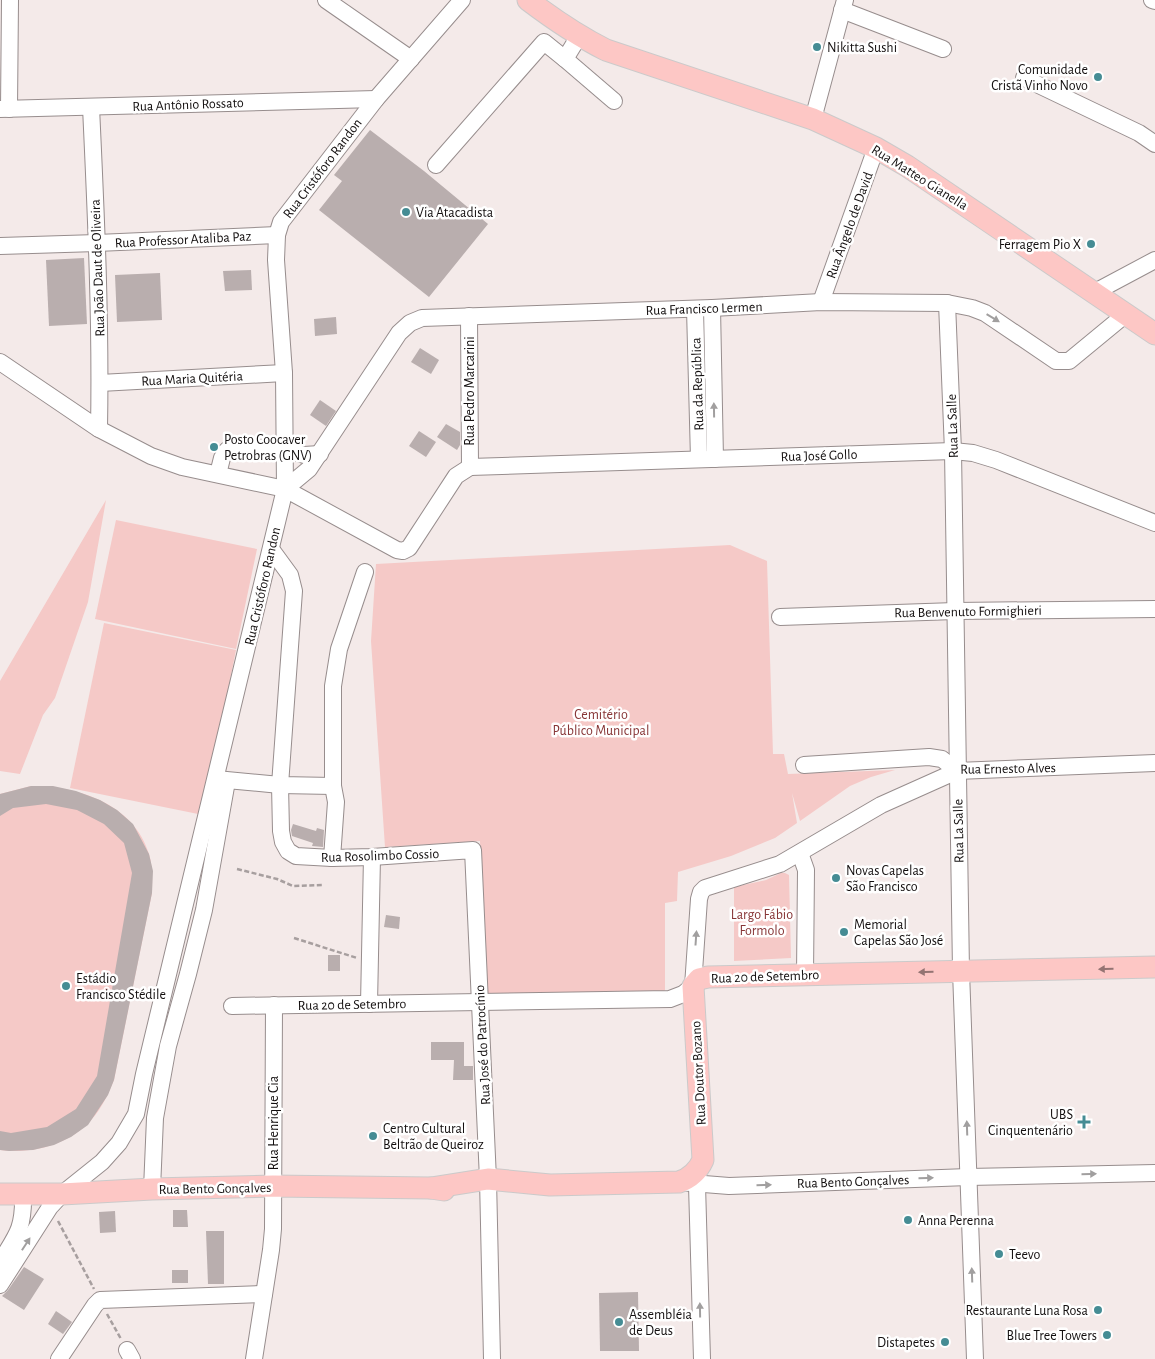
<svg xmlns="http://www.w3.org/2000/svg" width="1155" height="1359" font-family="'Alegreya Sans',sans-serif">
<rect width="100%" height="100%" fill="#f4eae9"/>
<g fill="#f5c9c7">
<path d="M106 500 88 602 55 698 43 715 20 774 0 771V681Z"/>
<path d="M116 520 257 549 236 649 95 619Z"/>
<path d="M730 545 767 561 773 754H784L788 774 895 770 871 777 850 786 800 821 792 793 797 823 775 838 731 856 678 872 677 901 665 903V990L663 993 484 995 480 841 385 847 371 641 376 564Z"/>
<path d="M104 623 236 650 203 815 70 788Z"/>
<path d="M31 786C78 786 134 804 149 854 153 867 152 880 152 893L114 1080C108 1095 99 1114 86 1125 64 1146 30 1154 0 1150V794Z"/>
<path d="M781 873H785L789 875 791 958 734 961V887L766 880Z"/>
</g>
<g fill="#b9aeae">
<path d="M370 130 424 171 488 224 429 297 319 210 342 181 334 175Z"/>
<path d="M84 258 87 324 49 326 46 260Z"/>
<path d="M251 270 252 290 225 291 223 271Z"/>
<path d="M160 273 162 320 117 322 115 275Z"/>
<path d="M336 317 337 334 315 336 314 319Z"/>
<path d="M420 348 439 360 431 374 411 362Z"/>
<path d="M320 400 336 411 326 426 310 415Z"/>
<path d="M446 424 460 432V445L457 450 437 437Z"/>
<path d="M419 431 436 442 426 457 409 446Z"/>
<path d="M31 786H53L76 791 100 800 117 810 133 824 149 854 153 871 152 893 114 1080 108 1095 88 1125 71 1137 54 1145 33 1150 9 1151 0 1150V1131L11 1133 47 1127 76 1109 97 1076 132 873 124 843 104 824 77 810 46 804 13 808 0 816V794Z"/>
<path d="M293 824 316 831 317 828 324 830 323 847 312 846 313 843 292 836 291 830Z"/>
<path d="M386 915 400 917 399 929 384 927Z"/>
<rect x="328" y="955" width="12" height="16"/>
<path d="M431 1042H464V1066H473V1080H453L454 1060H431Z"/>
<path d="M173 1210H187L188 1227H173Z"/>
<path d="M115 1211 116 1232 100 1233 99 1212Z"/>
<path d="M206 1231H224V1284H208Z"/>
<path d="M24 1267 44 1279 24 1310 2 1296 8 1290Z"/>
<rect x="172" y="1270" width="16" height="13"/>
<path d="M638 1292 639 1351H600L599 1293Z"/>
<path d="M56 1311 72 1322 63 1334 48 1324Z"/>
</g>
<g fill="none" stroke-linecap="round" stroke-linejoin="round">
<defs>
<g id="minor">
<path d="M326 0 411 59"/>
<path d="M1152 0 1155 1"/>
<path d="M842 10 943 49"/>
<path d="M565 59 614 101"/>
<path d="M1024 78 1139 133 1155 144"/>
<path d="M91 107C96 214 101 322 99 429"/>
<path d="M0 109 376 99"/>
<path d="M9 109 10 0"/>
<path d="M813 119 845 0"/>
<path d="M436 165 544 42 565 59 579 36"/>
<path d="M0 246 97 243 277 235"/>
<path d="M1095 292 1155 260"/>
<path d="M821 302 876 148"/>
<path d="M947 303 953 451 961 971 975 1359"/>
<path d="M712 308 715 459"/>
<path d="M695 309 699 459"/>
<path d="M469 316 470 467"/>
<path d="M0 362 99 429 151 456 182 467 285 489 397 550 403 551 409 548 456 476 470 467"/>
<path d="M100 383 284 373"/>
<path d="M470 467 953 451 973 453 996 460 1155 523"/>
<path d="M218 474 222 458 227 450 243 447 286 449 304 455 320 454"/>
<path d="M285 489 309 469 399 333 410 323 422 318 712 308 821 302 947 303 972 308 985 313 1056 361H1069L1126 314"/>
<path d="M271 549 290 575 294 591 280 785 281 831 283 842 288 851 296 856 332 858 372 857 473 850 488 1179 492 1359"/>
<path d="M780 617 955 611 1155 609"/>
<path d="M804 765 929 757 942 759 957 771 1155 763"/>
<path d="M216 779 280 785 333 786"/>
<path d="M800 853 806 870 805 975"/>
<path d="M332 858 336 802 333 786V686L339 649 365 572"/>
<path d="M369 1004 372 857"/>
<path d="M232 1006 670 999 683 994 693 986 699 899 701 892 705 888 780 864 881 805 957 771"/>
<path d="M679 1182 729 1186 968 1177 1155 1173"/>
<path d="M697 1185 702 1359"/>
<path d="M152 1189 155 1118 168 1046 188 974 204 910 227 781"/>
<path d="M0 1262C18 1234 24 1227 23 1193"/>
<path d="M0 1285 50 1207 62 1194 102 1162 119 1143 136 1114 144 1074 285 489 284 373 276 260 277 235 281 222 376 99 462 0"/>
<path d="M127 1350 132 1359"/>
<path d="M59 1359 95 1305 100 1300 264 1294"/>
<path d="M254 1359 271 1250 273 1229 274 1005"/>
</g>
<g id="major">
<path d="M528 0C553 19 578 36 606 50L813 119 876 148 907 166 1155 334"/>
<path d="M431 1188 488 1179 550 1185 679 1182C691 1178 698 1171 703 1160L693 986 699 979 708 977 1155 967"/>
<path d="M0 1194H62L152 1189 273 1186 431 1188 444 1190"/>
</g>
</defs>
<use href="#minor" stroke="#978d8d" stroke-width="18"/>
<use href="#major" stroke="#cbcaca" stroke-width="23"/>
<g stroke="#a79f9f" stroke-width="2.5" stroke-dasharray="5 2.5" stroke-linecap="butt">
<path d="M237 869 277 879 293 886 322 885"/>
<path d="M294 938 357 958"/>
<path d="M58 1221 94 1289"/>
<path d="M107 1314 121 1339"/>
</g>
<use href="#minor" stroke="#fff" stroke-width="16"/>
<use href="#major" stroke="#fdc7c5" stroke-width="21"/>
</g>
<defs><path id="oneway-solid" d="M-6-.8H1V-3.2L6.5 0L1 3.2V.8H-6Z" transform="scale(1.25)"/></defs>
<g fill="#a19f9f">
<use href="#oneway-solid" transform="translate(993 318) rotate(31)"/>
<use href="#oneway-solid" transform="translate(714 410) rotate(-91)"/>
<use href="#oneway-solid" transform="translate(696 938) rotate(-86)"/>
<use href="#oneway-solid" transform="translate(967 1128) rotate(-92)"/>
<use href="#oneway-solid" transform="translate(1089 1174) rotate(-1)"/>
<use href="#oneway-solid" transform="translate(926 1178) rotate(-2)"/>
<use href="#oneway-solid" transform="translate(764 1185) rotate(-2)"/>
<use href="#oneway-solid" transform="translate(26 1244) rotate(-57)"/>
<use href="#oneway-solid" transform="translate(972 1275) rotate(-92)"/>
<use href="#oneway-solid" transform="translate(700 1310) rotate(-91)"/>
</g>
<g fill="#947473">
<use href="#oneway-solid" transform="translate(1106 969) rotate(179)"/>
<use href="#oneway-solid" transform="translate(926 972) rotate(179)"/>
</g>
<g fill="#458c94" stroke="#fff" stroke-width="2">
<circle cx="817" cy="47" r="5"/>
<circle cx="1098" cy="77" r="5"/>
<circle cx="406" cy="212" r="5"/>
<circle cx="1091" cy="244" r="5"/>
<circle cx="214" cy="447" r="5"/>
<circle cx="836" cy="878" r="5"/>
<circle cx="844" cy="932" r="5"/>
<circle cx="66" cy="986" r="5"/>
<path d="M1081.5 1114.5h5v5h5v5h-5v5h-5v-5h-5v-5h5z"/>
<circle cx="373" cy="1136" r="5"/>
<circle cx="908" cy="1220" r="5"/>
<circle cx="999" cy="1254" r="5"/>
<circle cx="1098" cy="1310" r="5"/>
<circle cx="619" cy="1322" r="5"/>
<circle cx="1107" cy="1335" r="5"/>
<circle cx="945" cy="1342" r="5"/>
</g>
<g text-anchor="middle" stroke-width="5" stroke-linejoin="round" paint-order="stroke">
<g font-size="14" fill="#130f0f" stroke="#fff" text-anchor="start">
<text x="827" y="52">Nikitta Sushi</text>
<text x="1088" y="74" text-anchor="end">Comunidade<tspan x="1088" dy="16">Cristã Vinho Novo</tspan></text>
<text x="416" y="217">Via Atacadista</text>
<text x="1081" y="249" text-anchor="end">Ferragem Pio X</text>
<text x="224" y="444">Posto Coocaver<tspan x="224" dy="16">Petrobras (GNV)</tspan></text>
<text x="846" y="875">Novas Capelas<tspan x="846" dy="16">São Francisco</tspan></text>
<text x="854" y="929">Memorial<tspan x="854" dy="16">Capelas São José</tspan></text>
<text x="76" y="983">Estádio<tspan x="76" dy="16">Francisco Stédile</tspan></text>
<text x="1073" y="1119" text-anchor="end">UBS<tspan x="1073" dy="16">Cinquentenário</tspan></text>
<text x="383" y="1133">Centro Cultural<tspan x="383" dy="16">Beltrão de Queiroz</tspan></text>
<text x="918" y="1225">Anna Perenna</text>
<text x="1009" y="1259">Teevo</text>
<text x="1088" y="1315" text-anchor="end">Restaurante Luna Rosa</text>
<text x="629" y="1319">Assembléia<tspan x="629" dy="16">de Deus</tspan></text>
<text x="1097" y="1340" text-anchor="end">Blue Tree Towers</text>
<text x="935" y="1347" text-anchor="end">Distapetes</text>
</g>
<g font-size="14" fill="#130f0f" stroke="#fff">
<text transform="translate(188 104) rotate(-2)" y="5">Rua Antônio Rossato</text>
<text transform="translate(322 168) rotate(-53)" y="5">Rua Cristóforo Randon</text>
<text transform="translate(920 177) rotate(32)" y="5">Rua Matteo Gianella</text>
<text transform="translate(849 225) rotate(-70)" y="5">Rua Ângelo de David</text>
<text transform="translate(183 239) rotate(-3)" y="5">Rua Professor Ataliba Paz</text>
<text transform="translate(97 268) rotate(-92)" y="5">Rua João Daut de Oliveira</text>
<text transform="translate(704 308) rotate(-2)" y="5">Rua Francisco Lermen</text>
<text transform="translate(192 378) rotate(-3)" y="5">Rua Maria Quitéria</text>
<text transform="translate(697 384) rotate(-92)" y="5">Rua da República</text>
<text transform="translate(469 391) rotate(-90)" y="5">Rua Pedro Marcarini</text>
<text transform="translate(952 426) rotate(-92)" y="5">Rua La Salle</text>
<text transform="translate(819 455) rotate(-2)" y="5">Rua José Gollo</text>
<text transform="translate(262 586) rotate(-77)" y="5">Rua Cristóforo Randon</text>
<text transform="translate(968 611) rotate(-1)" y="5">Rua Benvenuto Formighieri</text>
<text transform="translate(1008 768) rotate(-1)" y="5">Rua Ernesto Alves</text>
<text transform="translate(958 831) rotate(-91)" y="5">Rua La Salle</text>
<text transform="translate(380 855) rotate(-2)" y="5">Rua Rosolimbo Cossio</text>
<text transform="translate(765 976) rotate(-2)" y="5">Rua 20 de Setembro</text>
<text transform="translate(352 1004) rotate(-1)" y="5">Rua 20 de Setembro</text>
<text transform="translate(482 1045) rotate(-93)" y="5">Rua José do Patrocínio</text>
<text transform="translate(698 1073) rotate(-93)" y="5">Rua Doutor Bozano</text>
<text transform="translate(273 1123) rotate(-90)" y="5">Rua Henrique Cia</text>
<text transform="translate(853 1181) rotate(-2)" y="5">Rua Bento Gonçalves</text>
<text transform="translate(215 1188) rotate(-1)" y="5">Rua Bento Gonçalves</text>
</g>
<g font-size="14" fill="#873536" stroke="#fff">
<text x="601" y="719">Cemitério<tspan x="601" dy="16">Público Municipal</tspan></text>
<text x="762" y="919">Largo Fábio<tspan x="762" dy="16">Formolo</tspan></text>
</g>
</g>
</svg>
